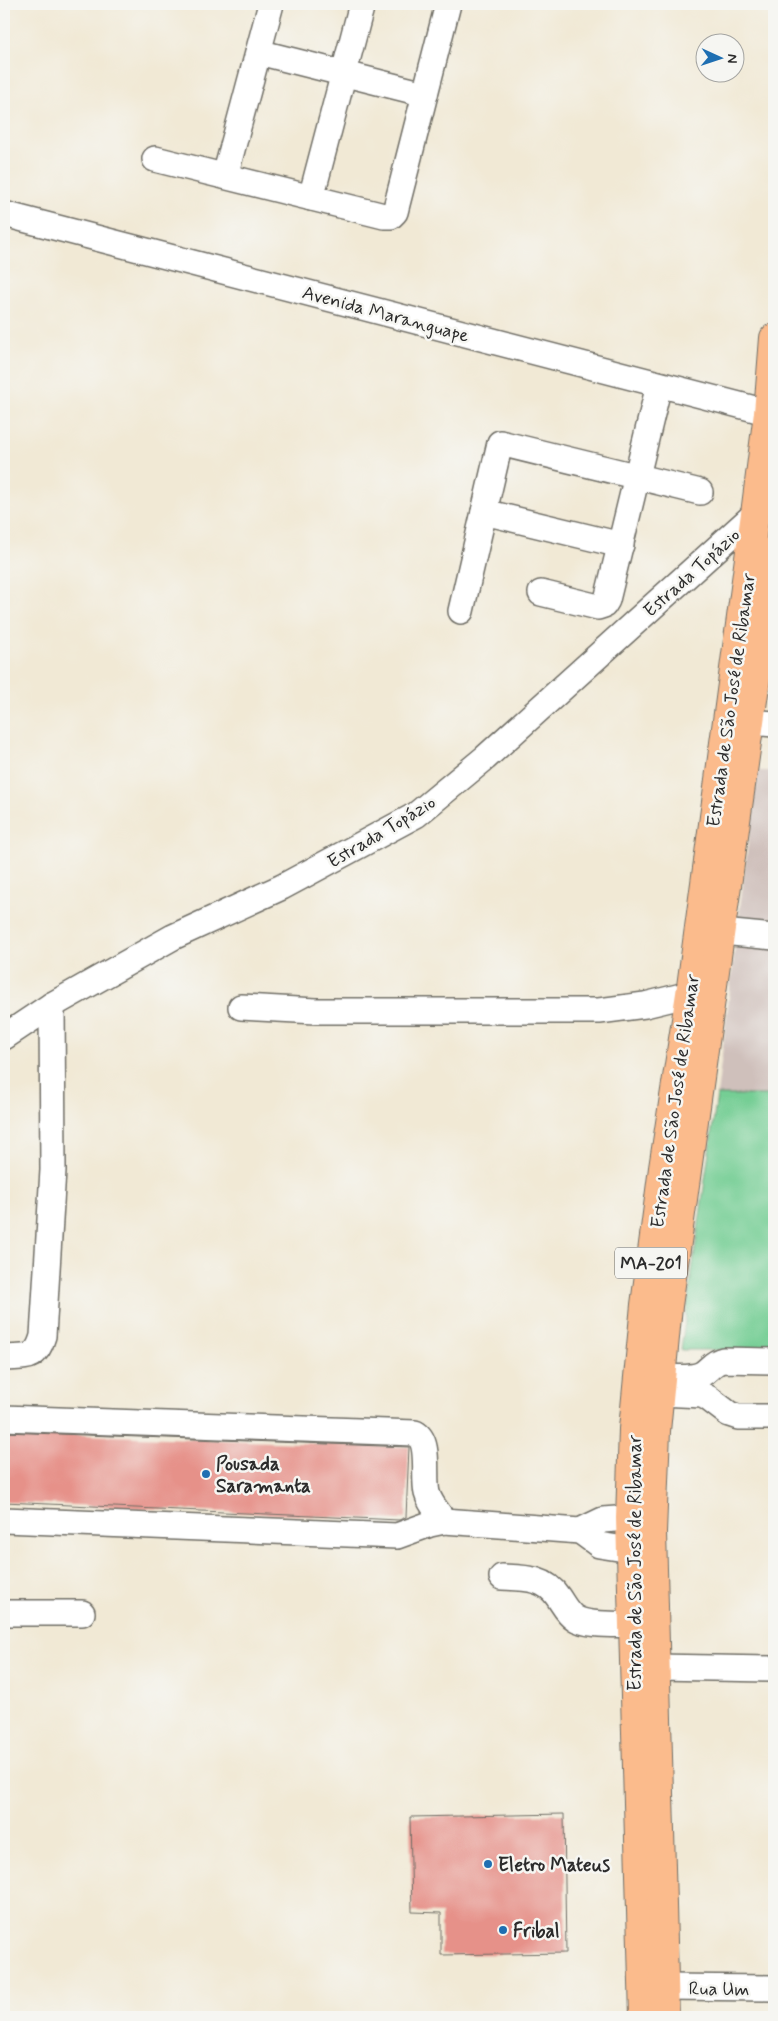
<svg xmlns="http://www.w3.org/2000/svg" width="778" height="2021" font-family="Mynerve,sans-serif">
<rect width="100%" height="100%" fill="#f6f6f2"/>
<filter id="ink" filterUnits="userSpaceOnUse"><feTurbulence type="fractalNoise" baseFrequency=".02" numOctaves="2"/><feDisplacementMap in="SourceGraphic" scale="10" xChannelSelector="R" yChannelSelector="G"/><feConvolveMatrix kernelMatrix="1 2 1 2 8 2 1 2 1" color-interpolation-filters="sRGB"/></filter>
<filter id="wash" filterUnits="userSpaceOnUse"><feTurbulence type="fractalNoise" baseFrequency=".0096" numOctaves="4" result="noise"/><feDisplacementMap in="SourceGraphic" scale="20" xChannelSelector="R" yChannelSelector="G"/><feGaussianBlur stdDeviation="1.12" result="paint"/><feColorMatrix in="noise" values="0 0 0 0 0 0 0 0 0 0 0 0 0 0 0 0 0 1.4 0 .05"/><feComposite in="paint" operator="in"/></filter>
<g filter="url(#wash)">
<rect width="100%" height="100%" fill="#f1e9d5"/>
<path fill="#cfc0bb" d="M757 771H774V1095H717Z"/>
<path fill="#75ce94" stroke="#507c60" d="M717 1095H774V1350H681Z"/>
<g id="blocks">
<g fill="#e69189">
<path d="M4 1432 409 1447 406 1517 399 1520 4 1502Z"/>
<path d="M564 1814 566 1953 441 1955V1913L412 1912 410 1817Z"/>
</g>
</g>
</g>
<g filter="url(#ink)">
<use href="#blocks" fill-opacity="0" stroke="#706e66" stroke-width="1"/>
<g fill="none" stroke-linecap="round" stroke-linejoin="round">
<defs>
<g id="minor">
<path d="M258 52 425 94"/>
<path d="M155 159 384 216H391L395 212 448 4"/>
<path d="M225 176 271 4"/>
<path d="M311 198 362 4"/>
<path d="M4 214 774 414"/>
<path d="M484 512 621 545"/>
<path d="M541 593 598 607 604 605 607 600 659 385"/>
<path d="M461 611 500 443 700 492"/>
<path d="M750 722 774 724"/>
<path d="M722 932 774 937"/>
<path d="M241 1007 316 1011H599L645 1005 690 994"/>
<path d="M4 1037 52 1005 173 937 282 887 416 815 485 758 755 514"/>
<path d="M4 1358C26 1356 36 1361 43 1336L53 1170 52 1005"/>
<path d="M661 1377C675 1377 690 1380 702 1374 710 1369 713 1362 723 1360L774 1361"/>
<path d="M660 1393 702 1395 708 1398 729 1414 738 1417H774"/>
<path d="M4 1418 415 1433C431 1441 423 1476 427 1493 430 1504 438 1512 444 1521"/>
<path d="M4 1520 397 1536 430 1524 444 1521 580 1531 603 1520 630 1518"/>
<path d="M580 1531 599 1545 631 1550"/>
<path d="M502 1577C524 1578 545 1577 558 1597 563 1604 567 1613 575 1618 587 1626 618 1624 633 1625"/>
<path d="M4 1613H82"/>
<path d="M656 1667 774 1669"/>
<path d="M664 1987 774 1988"/>
</g>
<g id="major">
<path d="M644 2017 630 1518 633 1429 645 1305 663 1168 690 994 755 514 768 413 774 338"/>
<path d="M665 2017 652 1532 656 1431 668 1306 774 550"/>
</g>
</defs>
<use href="#minor" stroke="#706e66" stroke-width="28"/>
<use href="#major" stroke="#706e66" stroke-width="30"/>
<use href="#minor" stroke="#fff" stroke-width="25"/>
<use href="#major" stroke="#fbbb8c" stroke-width="28"/>
</g>
</g>
<g fill="#1f6fb2" stroke="#f6f6f2" stroke-width="2">
<circle cx="206" cy="1474" r="5"/>
<circle cx="488" cy="1864" r="5"/>
<circle cx="503" cy="1930" r="5"/>
</g>
<g text-anchor="middle" stroke-width="5" stroke-linejoin="round" paint-order="stroke">
<rect fill="#f6f6f2" stroke="#686867" stroke-width="1" x="615" y="1247.5" width="72" height="31" rx="4"/>
<g font-size="18" font-weight="bold" fill="#2b2b2b">
<text x="651" y="1269">MA-201</text>
</g>
<g font-size="19" fill="#2b2b2b" stroke="#f6f6f2">
<text transform="translate(386 313) rotate(15)" y="7">Avenida Maranguape</text>
<text transform="translate(691 572) rotate(-42)" y="7">Estrada Topázio</text>
<text transform="translate(730 700) rotate(-82)" y="7">Estrada de São José de Ribamar</text>
<text transform="translate(381 831) rotate(-31)" y="7">Estrada Topázio</text>
<text transform="translate(674 1101) rotate(-82)" y="7">Estrada de São José de Ribamar</text>
<text transform="translate(634 1563) rotate(-90)" y="7">Estrada de São José de Ribamar</text>
<text transform="translate(719 1988) rotate(1)" y="7">Rua Um</text>
</g>
<g font-size="19" font-weight="bold" fill="#2b2b2b" stroke="#f6f6f2" text-anchor="start">
<text x="216" y="1470">Pousada<tspan x="216" dy="22">Saramanta</tspan></text>
<text x="498" y="1871">Eletro Mateus</text>
<text x="513" y="1937">Fribal</text>
</g>
</g>
<rect width="778" height="2021" fill="none" stroke="#f6f6f2" stroke-width="20"/>
<g transform="translate(720 58) rotate(93)"><circle r="24" fill="#f6f6f2" stroke="#a5a5a2"/>
<path d="M0-4L9 19L0 12L-9 19Z" fill="#1f6fb2"/>
<text y="-8" font-size="14" font-weight="bold" text-anchor="middle" fill="#2b2b2b">N</text>
</g>
</svg>
